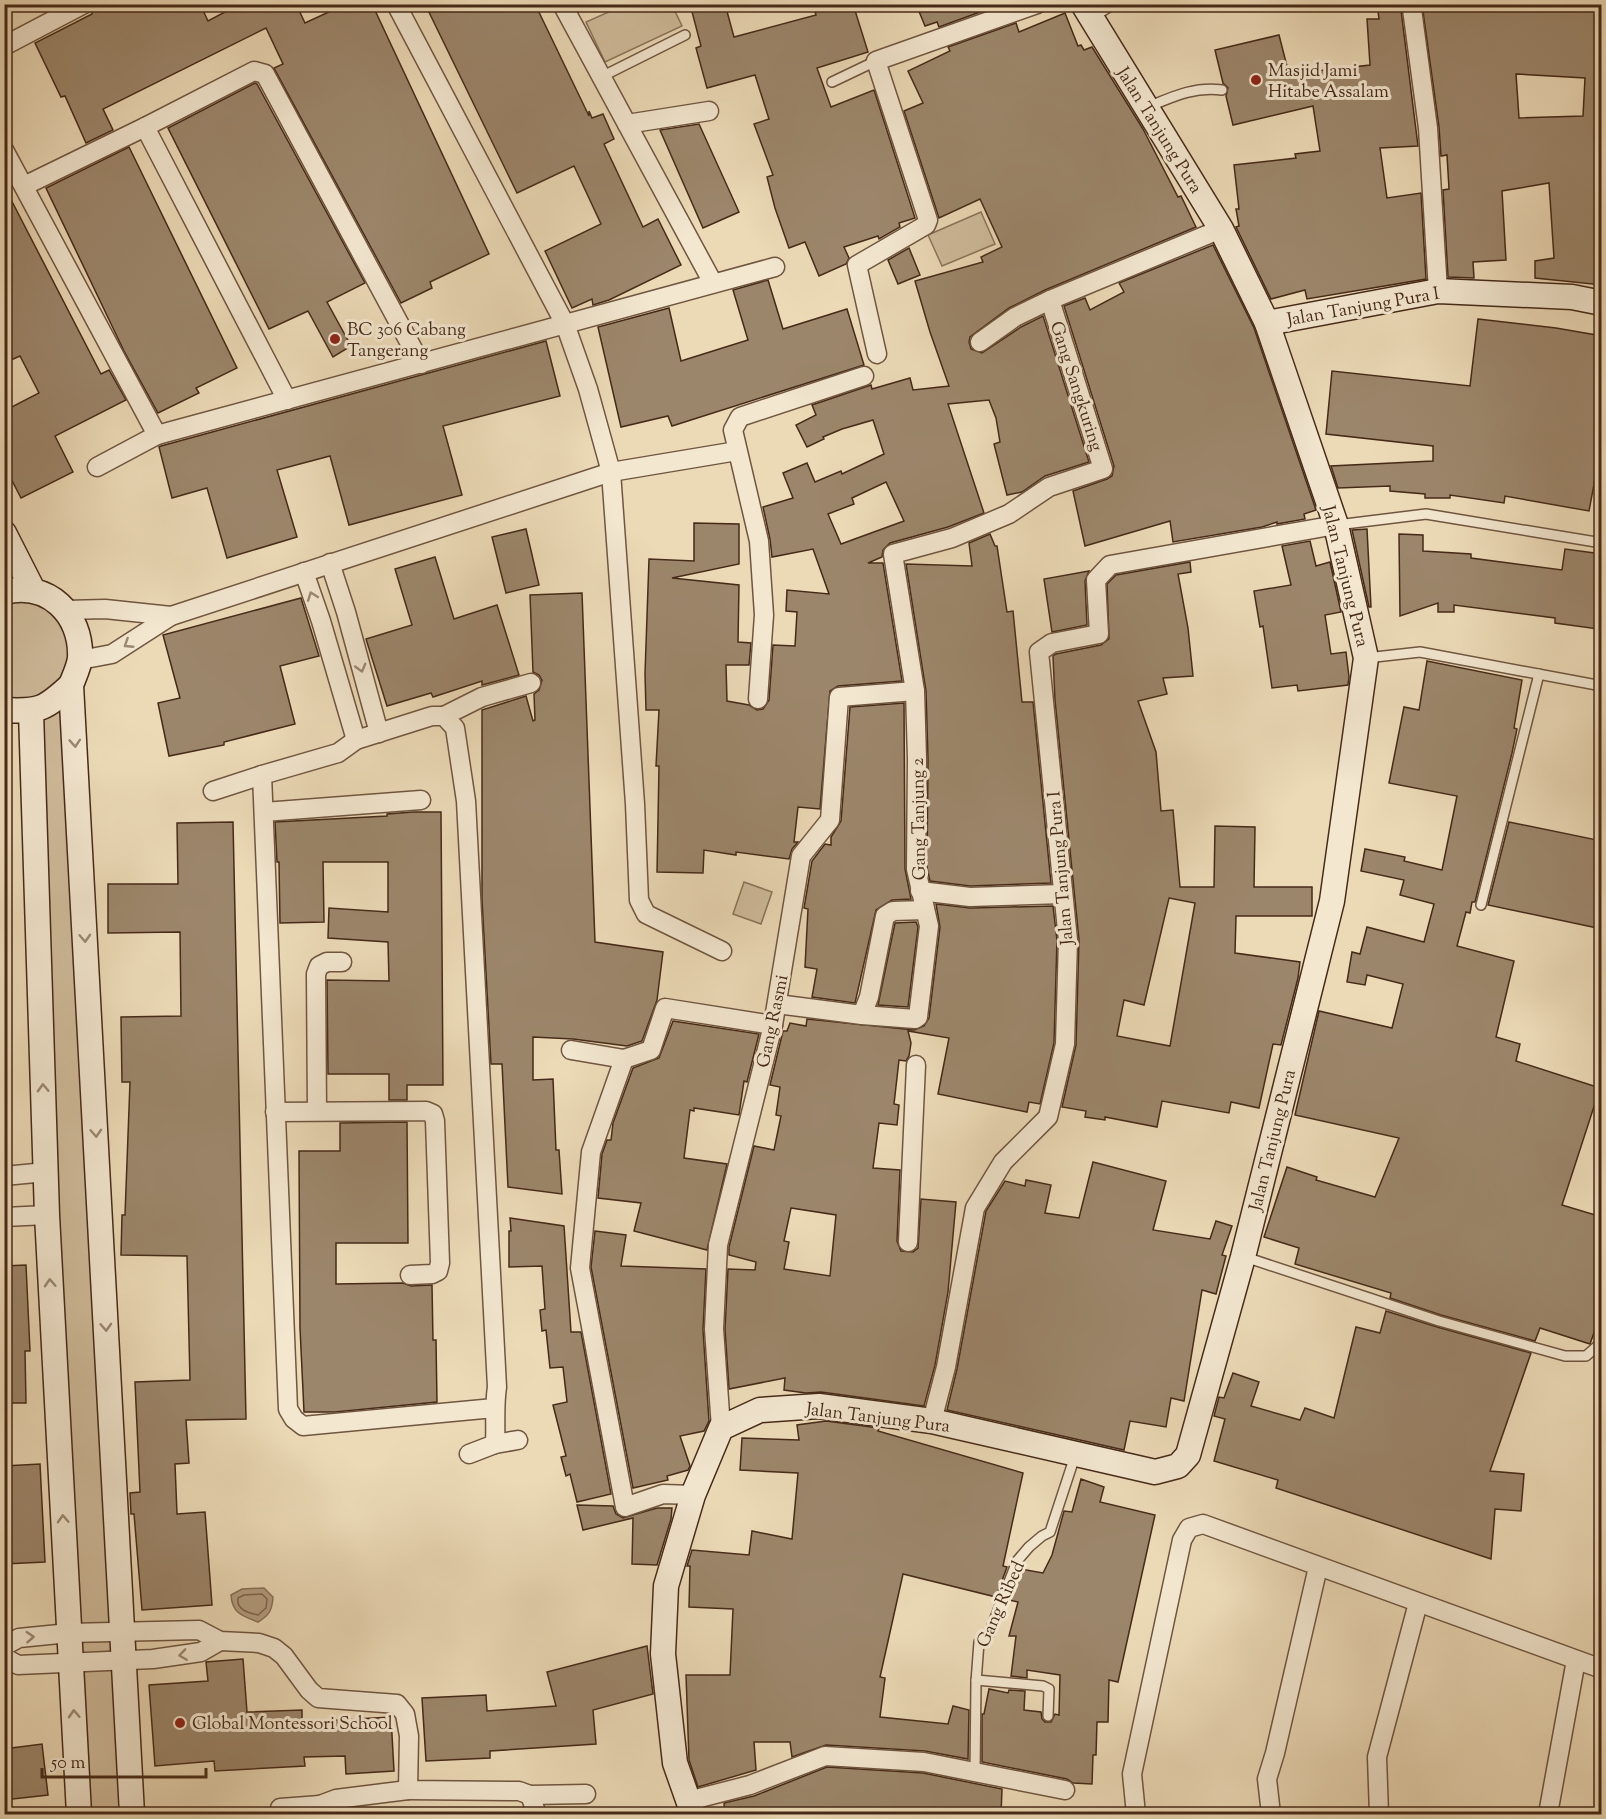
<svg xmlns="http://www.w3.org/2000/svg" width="1606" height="1819" font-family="'Sorts Mill Goudy',serif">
<rect width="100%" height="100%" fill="#ecdab7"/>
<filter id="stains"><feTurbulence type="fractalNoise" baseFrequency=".00333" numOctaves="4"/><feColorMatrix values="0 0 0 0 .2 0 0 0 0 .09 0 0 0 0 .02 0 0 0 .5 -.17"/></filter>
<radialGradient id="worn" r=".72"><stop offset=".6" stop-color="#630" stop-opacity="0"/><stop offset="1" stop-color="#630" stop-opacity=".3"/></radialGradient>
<g fill="#d0bc9c" stroke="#8b735a" stroke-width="1.5">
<path d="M672 5 682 26 605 62 586 22 624 5Z"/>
<path d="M981 212 995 244 942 266 928 235Z"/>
<path d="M4 533 33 590 66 610 130 1814H79L31 712 5 710Z"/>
<path d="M744 882 772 892 761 924 733 914Z"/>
</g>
<path fill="#b49e81" stroke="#887057" stroke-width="1.5" d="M264 1588 273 1597C272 1610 270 1615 258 1622 242 1616 232 1613 231 1595L242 1589Z"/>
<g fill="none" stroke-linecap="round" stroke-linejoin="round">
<path stroke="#7d644c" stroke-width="1.5" d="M262 1594 267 1599 266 1608 258 1615C249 1613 236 1610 238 1598L244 1595Z"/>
</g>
<g fill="#9c866b" stroke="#462a18" stroke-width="1.5" fill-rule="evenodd">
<path d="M107 4H200L208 21 240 4H296L305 23 346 4H372L489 254 430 282 432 288 401 303 274 68 283 64 266 28 103 109 113 130 86 143 65 96 61 97 35 43 92 14V12Z"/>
<path d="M425 4H535L589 116V111L592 118 603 114 614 139 604 144 643 227 658 219 681 265 609 300 593 305 592 299 572 308 545 251 601 224 574 166 517 193Z"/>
<path d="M690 4H725L734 37 816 15 813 4H853L868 52 817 68 831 107 874 90 915 218 899 223 900 227 879 239 878 236 844 247 849 258 846 264 819 276 805 242 789 248 775 208 767 177 773 175 754 124 769 119 755 75 707 88 696 48 701 46Z"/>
<path d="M916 4H1002L939 27 937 22 925 26Z"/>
<path d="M1377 4H1402L1401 10 1418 146 1380 148 1387 198 1421 193 1426 279 1307 299 1305 290 1271 299 1236 227 1239 226 1236 209H1239L1234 165 1296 158 1295 154 1320 151 1313 106 1233 125 1226 96 1228 88 1223 83 1215 50 1279 35 1289 74 1370 65 1367 19H1379Z"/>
<path d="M1422 4H1602V285L1535 278V261L1554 258 1549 183 1502 191 1506 260 1473 262 1474 278 1448 277 1443 190 1449 189 1447 155 1441 156 1439 127ZM1516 74 1585 78 1583 116 1519 118Z"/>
<path d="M1065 13 1078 46 1081 45 1084 50 1092 47 1143 129 1178 197 1181 196 1196 227 1045 290 1009 308 970 337 969 342 971 349 982 353 1021 327 1043 316 1089 462 1045 476 1022 492 1007 495 994 444 1000 442 996 418 989 400 948 404 984 513 948 527 890 543 883 550 882 557 868 563H883L902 681 838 686 830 691 820 809 798 807 794 842H798L792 849 789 859 736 852V855L704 850 703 873 657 872 659 766H656L659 710H646L645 674 649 559 694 561V523L739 524V564L672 578 739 585 738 642 751 643 749 665H726L727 701 749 705 757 710 763 709 769 700 773 645 795 646 797 612 786 611 787 590 829 594 813 549 772 557 770 539 763 507 793 498 783 473 807 463 815 482 841 471 842 474 884 454 873 420 842 429 823 437 824 439 807 447 796 425 816 415 812 405 871 385 872 389 910 378 913 390 949 386 930 332 915 281 983 262 981 257 1002 247 980 199 939 218 904 111 923 103 908 71 950 51 948 47 1016 23 1019 32ZM886 482 904 521 841 544 828 514 854 504 852 498Z"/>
<path d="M255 83 257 84 365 283 327 302 351 346 333 357 308 311 269 329 168 128Z"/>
<path d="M699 124 739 212 703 228 660 130Z"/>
<path d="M129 147 237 368 196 388 199 393 158 413 124 351 46 188Z"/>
<path d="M4 186 101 374 109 370 126 400 55 436 73 472 21 498 4 465V411L39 393 20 356 4 363Z"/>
<path d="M1213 245 1254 328 1316 510 1304 514 1305 519 1277 524V522L1262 527 1173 542 1170 521 1085 546 1073 491 1107 479 1112 476 1114 466 1064 306 1085 298 1090 310 1124 292 1119 283Z"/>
<path d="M909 248 920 275 898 284 888 260Z"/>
<path d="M768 280 783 329 847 309 864 365 672 426 668 416 621 427 598 327 669 308 681 361 748 340 733 290Z"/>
<path d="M1478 319 1556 328 1602 336V442L1589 511 1505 496 1504 503 1450 495V498H1425V494L1390 491V486L1338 488 1331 466 1433 461V446L1326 434 1332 371 1470 386Z"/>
<path d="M546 341 560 396 443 426 462 495 349 525 330 456 277 470 297 537 227 558 207 488 172 498 159 447 161 446Z"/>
<path d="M526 529 539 585 506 593 492 537Z"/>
<path d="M1367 529 1371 607H1369L1352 530Z"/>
<path d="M990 534 995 546H997L1007 612 1013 611 1022 702H1033L1051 883 970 886 930 881 927 868 928 759 926 691 906 564 972 566 969 543Z"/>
<path d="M1399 534 1423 535V551L1471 554V558L1562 570 1565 549 1602 554V599L1598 629 1555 623V618L1454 605V612H1438V603L1400 616Z"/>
<path d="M1310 541 1316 566 1330 562 1341 612 1325 615 1331 654 1346 652 1349 677 1348 685 1298 691 1297 685 1272 688 1263 626 1260 627 1254 591 1291 585 1282 546Z"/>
<path d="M435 557 454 619 497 605 519 675 482 685V681L433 697 431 693 387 706 366 639 412 625 395 569Z"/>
<path d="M1190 562 1191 572 1178 574 1188 628 1193 676 1163 678 1167 694 1138 701 1156 752 1161 811 1173 810 1180 887H1214L1215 826 1255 827 1254 887H1312V916H1236L1235 953 1300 962 1298 978 1281 1045 1273 1044 1259 1108 1231 1102 1229 1113 1162 1101 1157 1127 1105 1117V1120L1085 1117 1086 1111 1062 1107 1076 1045 1079 940 1055 700 1053 656 1056 654 1101 645 1109 639 1107 584 1116 575ZM1169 898 1195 903 1170 1046 1117 1036 1124 1000 1144 1005Z"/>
<path d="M1089 571 1085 581 1087 625 1052 632 1044 579Z"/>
<path d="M582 593 595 942 663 952 657 1000 642 1041 627 1046 573 1039 533 1037V1080L553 1079 556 1150H559L562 1194 508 1187 502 1064H491L482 900V710L526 696 533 721 535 720 534 694 539 690 542 680 539 675 533 672 530 595Z"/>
<path d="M301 598 319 656 280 666 295 724 224 742V745L169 756 158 703 180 698 163 635Z"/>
<path d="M1427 661 1522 680 1514 728 1517 729 1512 753 1475 902H1472L1470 913 1466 912 1457 946 1514 961 1496 1037 1520 1044 1516 1061 1600 1088 1562 1205 1602 1217V1310L1590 1344 1540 1328 1535 1341 1441 1315 1390 1298 1391 1293 1295 1264 1299 1248 1264 1237 1287 1167 1317 1177 1316 1180 1375 1197 1399 1138 1295 1115 1319 1011 1392 1028 1403 984 1367 975 1365 985 1347 982 1352 952 1360 954 1367 927 1424 942 1434 904 1400 895 1404 880 1361 871 1365 849 1405 857 1404 861 1442 870 1457 796 1389 783 1404 707 1419 710Z"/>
<path d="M904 703 905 869 911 899 892 900 876 910 855 1003 812 997 817 969 805 967 808 909 804 908 812 861 825 844 831 845V837L841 821 850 707Z"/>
<path d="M413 812H441L443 1085H407V1100H389V1074H328L327 980 389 981 388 942 328 938 329 908 388 912V862H323L324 922 280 923 279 862H277L275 822 387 816V814Z"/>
<path d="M233 822 246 1419 186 1420 189 1463 175 1464 177 1514 205 1512 212 1605 142 1610 134 1514H131L130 1493 140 1492 135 1382 190 1380 187 1256 121 1255 122 1215H125L130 1082H122L121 1017 181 1016 180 932 108 933V884H178L177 823Z"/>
<path d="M1509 822 1602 841V929L1488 905Z"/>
<path d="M936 904 970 908 1053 906 1057 940 1054 1043 1040 1104 1029 1102 1027 1112 938 1094 949 1038 908 1031 911 1043 909 1056 906 1061 899 1060 894 1104 899 1105 897 1125 879 1123 873 1168 900 1170 897 1241 901 1251 913 1252 918 1248 921 1199 956 1202 948 1292 935 1365 924 1406 821 1392 806 1393 784 1390 785 1378 729 1389 725 1329 728 1269 755 1270 756 1262 729 1255V1247L754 1146 774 1150 781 1116 776 1115 780 1087 770 1085 783 1031H787L790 1023 806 1026 807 1019 914 1030 924 1026 929 1018 940 927ZM791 1208 836 1215 830 1276 784 1269 789 1242 784 1241Z"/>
<path d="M916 922 918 927 908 1007 878 1005 895 923Z"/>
<path d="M673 1021 759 1034 747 1082 744 1081 739 1115 694 1108V1111L690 1110 684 1158 727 1164 707 1250 634 1231 641 1203 598 1198 602 1154 607 1140H611L613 1123 633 1068 659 1058Z"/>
<path d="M407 1122 408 1243H336V1284L403 1283 411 1286 432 1285 433 1340H436L437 1402 335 1412H304L300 1328 299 1151H340V1123Z"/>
<path d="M1093 1162 1166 1181 1153 1230 1210 1239 1216 1221 1232 1226 1222 1255 1226 1256 1216 1294 1202 1290 1184 1401 1171 1398 1166 1427 1130 1421 1124 1450 947 1410 957 1369 986 1211 1005 1181 1025 1186 1026 1180 1051 1185 1045 1213 1079 1218Z"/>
<path d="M510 1218 564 1226 571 1332H581L611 1494 577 1502 570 1474 566 1476 561 1457 566 1456 553 1405 567 1402 563 1367 550 1368 546 1330 542 1331 540 1310 545 1309 542 1266 509 1267V1231H511Z"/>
<path d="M595 1231 626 1235 621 1266 706 1269 703 1330 709 1421 704 1431 680 1436 690 1466 688 1470 667 1476 668 1480 633 1488 591 1267Z"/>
<path d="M26 1265 30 1351H25L26 1403H4V1266Z"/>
<path d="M1386 1311 1437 1327 1531 1353 1490 1471 1524 1474 1521 1511 1495 1509 1491 1559 1276 1488 1278 1480 1214 1461 1225 1419 1214 1416 1219 1397 1224 1398 1233 1373 1259 1382 1251 1406 1300 1420 1305 1408 1334 1418 1356 1327 1380 1333Z"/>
<path d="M826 1421 879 1428 878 1431 1023 1473 1003 1566 1007 1567 996 1597 903 1574 880 1677 885 1678 880 1717 948 1724 953 1706 969 1710 968 1759 925 1751 826 1745 792 1757 790 1742H754L756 1770 698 1787 689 1760 686 1675H730L733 1609 689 1607 690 1566H687L692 1550 749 1555 752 1531 792 1539 798 1473 740 1470 742 1438 799 1440 797 1425Z"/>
<path d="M40 1464 45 1562 4 1564V1466Z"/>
<path d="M1081 1479 1104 1487 1100 1502 1155 1515 1118 1682 1109 1680 1108 1722H1097L1096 1755H1093L1092 1784 1073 1783 1067 1779 982 1762V1714H984L989 1689 1008 1693 1009 1690 1025 1691 1024 1710 1041 1712 1042 1719 1045 1722H1051L1055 1714 1059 1715 1060 1675 1027 1670V1678L1011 1676 1016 1636H1009L1018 1602 1009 1600 1021 1569 1043 1573 1052 1555 1064 1511 1072 1512Z"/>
<path d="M577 1505 613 1506 616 1514 623 1518 657 1508H672L671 1519 657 1565 632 1564 633 1518 583 1530Z"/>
<path d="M647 1646 653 1694 593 1710 596 1744 490 1751V1758L426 1761 422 1698 486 1695 487 1711 556 1706 547 1672Z"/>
<path d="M243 1659 247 1712 302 1710V1722L391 1717 394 1771 346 1774 345 1756 304 1757 305 1766 215 1771 214 1761 155 1766 149 1685 208 1681 206 1662Z"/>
<path d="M42 1744 48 1795 4 1800V1749Z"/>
<path d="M827 1767 923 1773 1002 1789 1001 1815H725L724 1803 754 1796Z"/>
</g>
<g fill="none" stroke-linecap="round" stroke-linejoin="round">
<defs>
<g id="lane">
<path d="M1093 17 1114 4"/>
<path d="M601 77 685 35"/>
<path d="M832 82 876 61"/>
<path d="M1148 107C1172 97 1195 86 1222 90"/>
<path d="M1337 525 1426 514 1602 543"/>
<path d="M1366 658 1420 652 1602 686"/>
<path d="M1481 905 1539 674"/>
<path d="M1245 1257 1439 1321 1565 1356H1586L1602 1342"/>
<path d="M976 1680 1043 1686 1049 1689 1048 1716"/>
<path d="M975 1772 976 1682 979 1642 989 1634 1017 1561 1029 1547 1042 1536 1050 1532 1075 1456"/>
</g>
<g id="street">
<path d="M396 4 565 324 588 389 611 472 635 804 639 900 646 914 722 951"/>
<path d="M562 4 713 283"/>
<path d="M1412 9 1428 128 1438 291"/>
<path d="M4 46 84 4"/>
<path d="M627 124 709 111"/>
<path d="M145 127 287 400"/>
<path d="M4 150 157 435"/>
<path d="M24 186 145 127 254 71 265 74 421 364"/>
<path d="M980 342 1015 317 1050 300"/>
<path d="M877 354 857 265 926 225 928 220 876 61 1037 4"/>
<path d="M97 467 157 435 775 267"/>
<path d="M330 563 346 612 379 733"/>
<path d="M304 572 321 621 356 740"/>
<path d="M66 610 105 609 171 616"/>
<path d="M80 660 112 654 171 616 611 472 737 451"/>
<path d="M758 699 764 615 759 541 733 430 740 417 864 376"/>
<path d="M444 716 482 697 531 683"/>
<path d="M213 791 262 775"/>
<path d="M264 812 421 800"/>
<path d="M920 891 970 897 1063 894"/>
<path d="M777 1004 862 1015 869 997 885 916 893 911 925 910"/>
<path d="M862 1015 915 1019 918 1017 929 926 916 869 917 759 915 691 893 554 952 538 1009 514 1049 487 1103 469 1050 300 1221 229"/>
<path d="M571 1050 624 1059"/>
<path d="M317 1111 316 974 319 966 327 962H342"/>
<path d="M275 1112 426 1111 433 1114 435 1121 440 1263 438 1271 432 1274 410 1275"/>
<path d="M4 1176 46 1172"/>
<path d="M4 1217 47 1215"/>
<path d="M908 1242 916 1065"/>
<path d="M932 1421 946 1367 975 1208 1003 1162 1048 1117 1065 1044 1068 940 1039 652 1052 643 1099 634 1096 580 1110 565 1336 525"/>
<path d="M721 1428 714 1329 718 1245 773 1025 801 856 830 820 839 697 915 691"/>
<path d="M495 1444 518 1440"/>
<path d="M469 1454 495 1444C496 1424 494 1406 497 1387L466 801 455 728 444 716H432L356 740 338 753 262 775 288 1409 294 1419 303 1426 494 1408"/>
<path d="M693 1495 663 1494 625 1507 580 1268 591 1152 624 1059 651 1050 665 1008 773 1025"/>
<path d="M4 1646 19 1638 69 1633 199 1630 220 1641 259 1643 274 1648 284 1656 309 1690 318 1698 397 1704 405 1714 409 1736 408 1790 519 1791 530 1795 586 1794"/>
<path d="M4 1657 18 1665 153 1659 201 1652 220 1641"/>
<path d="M530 1795 535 1809V1814"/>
<path d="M688 1801 750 1785 825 1756 924 1762 1065 1790"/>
<path d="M280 1808 320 1805"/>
<path d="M317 1814 320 1805 336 1799 408 1790"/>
<path d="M1136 1814 1132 1774 1182 1540 1189 1528 1203 1524 1602 1669"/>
<path d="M1271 1814 1267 1779 1275 1753 1318 1567"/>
<path d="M1379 1814 1377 1757 1418 1603"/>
<path d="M1548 1814 1576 1660"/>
</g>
<g id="secondary">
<path d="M1267 323 1438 291 1572 297 1602 303"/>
<path d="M4 533 33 590"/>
<path d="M4 592C48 581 82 614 80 658 79 667 74 677 71 685L132 1814"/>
<path d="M4 710C40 712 45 709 71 685"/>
<path d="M31 712 47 1215 79 1814"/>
<path d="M693 1814 675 1763 663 1654 666 1586 693 1495 721 1428 760 1410 819 1406 932 1421 1155 1472 1178 1466 1188 1455 1243 1257 1332 901 1366 658 1336 525 1267 323 1221 229 1083 4"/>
</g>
</defs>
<use href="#lane" stroke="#705640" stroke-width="12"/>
<use href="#street" stroke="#705640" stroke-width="21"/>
<use href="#secondary" stroke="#462a18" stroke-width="27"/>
<use href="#lane" stroke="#f3e7d0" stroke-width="9"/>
<use href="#street" stroke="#f3e7d0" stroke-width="18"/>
<use href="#secondary" stroke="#f3e7d0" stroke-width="24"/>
</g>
<defs><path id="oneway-chevron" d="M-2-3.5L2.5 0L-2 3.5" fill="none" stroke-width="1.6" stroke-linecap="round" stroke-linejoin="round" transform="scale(1.5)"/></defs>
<g stroke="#9c8874">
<use href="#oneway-chevron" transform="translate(312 596) rotate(-110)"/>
<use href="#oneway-chevron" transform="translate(128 644) rotate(147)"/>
<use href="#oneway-chevron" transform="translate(361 668) rotate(75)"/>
<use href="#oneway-chevron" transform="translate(75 743) rotate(86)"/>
<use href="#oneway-chevron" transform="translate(85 938) rotate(87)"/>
<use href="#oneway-chevron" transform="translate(43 1088) rotate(-92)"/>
<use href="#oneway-chevron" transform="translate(96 1133) rotate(87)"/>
<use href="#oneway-chevron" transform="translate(50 1283) rotate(-93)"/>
<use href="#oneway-chevron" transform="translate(106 1327) rotate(87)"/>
<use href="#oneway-chevron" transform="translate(63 1519) rotate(-93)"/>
<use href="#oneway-chevron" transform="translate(30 1637) rotate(-4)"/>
<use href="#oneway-chevron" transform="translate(183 1655) rotate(172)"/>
<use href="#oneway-chevron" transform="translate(74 1714) rotate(-93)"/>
</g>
<g fill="#8f2418" stroke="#f3e7d0" stroke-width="2">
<circle cx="1256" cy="80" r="6"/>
<circle cx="335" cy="339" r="6"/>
<circle cx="180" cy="1723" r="6"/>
</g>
<g text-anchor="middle" stroke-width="6" stroke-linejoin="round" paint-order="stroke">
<g font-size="18" fill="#462a18" stroke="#f3e7d0" text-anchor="start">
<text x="1268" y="76">Masjid Jami<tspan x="1268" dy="21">Hitabe Assalam</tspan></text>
<text x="347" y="335">BC 306 Cabang<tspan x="347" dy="21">Tangerang</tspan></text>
<text x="192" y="1729">Global Montessori School</text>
</g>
<g font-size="18" fill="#462a18" stroke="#f3e7d0">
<text transform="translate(1160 130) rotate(58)" y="6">Jalan Tanjung Pura</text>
<text transform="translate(1363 306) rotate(-10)" y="6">Jalan Tanjung Pura I</text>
<text transform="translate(1077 386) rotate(72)" y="6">Gang Sangkuring</text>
<text transform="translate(1346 576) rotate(76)" y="6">Jalan Tanjung Pura</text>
<text transform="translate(918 819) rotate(-91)" y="6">Gang Tanjung 2</text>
<text transform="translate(1060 868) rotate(-95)" y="6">Jalan Tanjung Pura I</text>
<text transform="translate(772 1021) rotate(-78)" y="6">Gang Rasmi</text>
<text transform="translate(1272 1140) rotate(-76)" y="6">Jalan Tanjung Pura</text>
<text transform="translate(878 1417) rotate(7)" y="6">Jalan Tanjung Pura</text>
<text transform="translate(1000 1604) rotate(-66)" y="6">Gang Ribed</text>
</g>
</g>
<rect width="1606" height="1819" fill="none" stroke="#ecdab7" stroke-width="24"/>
<rect x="6" y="6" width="1594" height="1807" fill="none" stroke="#462a18" stroke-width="3"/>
<rect x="12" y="12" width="1582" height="1795" fill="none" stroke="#462a18" stroke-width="1.5"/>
<path d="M42 1768v9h164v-9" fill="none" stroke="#462a18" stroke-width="3"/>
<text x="51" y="1768" font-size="18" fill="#462a18" stroke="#f3e7d0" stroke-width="4.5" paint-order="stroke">50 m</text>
<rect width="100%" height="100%" filter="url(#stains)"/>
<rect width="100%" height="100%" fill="url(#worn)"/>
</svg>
